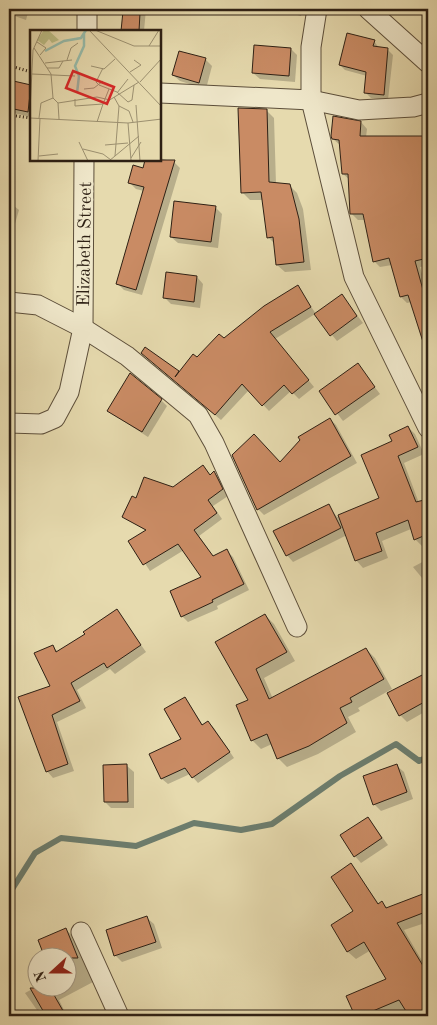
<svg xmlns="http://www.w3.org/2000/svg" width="437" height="1025" font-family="'Old Standard TT',serif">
<rect width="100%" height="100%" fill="#e6daae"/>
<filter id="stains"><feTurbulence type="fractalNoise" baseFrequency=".004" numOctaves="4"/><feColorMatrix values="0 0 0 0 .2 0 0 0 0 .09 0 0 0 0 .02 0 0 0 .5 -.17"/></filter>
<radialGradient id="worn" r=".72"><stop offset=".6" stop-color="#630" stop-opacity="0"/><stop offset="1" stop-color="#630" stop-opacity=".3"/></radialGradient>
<g fill="#0003">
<path d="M9 9H29L26 20 9 14Z"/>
<path d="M124 9H146L144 31H122Z"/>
<path d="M277 9H303L301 16Z"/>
<path d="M374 41 379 48 387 49 393 55 388 100 371 98 366 93 367 76 345 70 340 65Z"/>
<path d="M291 49 297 55 295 82 260 79 253 73Z"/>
<path d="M206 60 212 66 206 89 180 81 173 75Z"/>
<path d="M9 81 31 87V117L9 112Z"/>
<path d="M266 110 274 118 276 184 289 185 297 193 303 209 311 270 285 272 277 265 275 244 268 237 263 200H250L242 192Z"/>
<path d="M428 115V266L420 267 428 295V347L412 302 407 303 401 297 392 265 380 267 374 261 366 220H358L352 214 350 180 343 174 340 145 333 139 361 122 367 129 366 137H428L424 117Z"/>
<path d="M160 158 174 162 180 168 142 295 124 290 117 283 144 191 136 189 130 183 144 170 147 160H160Z"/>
<path d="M9 202 19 210 9 244Z"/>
<path d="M215 207 222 214 218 248 178 243 171 237Z"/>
<path d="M197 277 203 284 200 308 171 304 164 297Z"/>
<path d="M298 287 316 314 342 296 363 323 337 341 315 314 275 339 314 387 299 399 291 391 269 411 249 390 221 420 149 359 179 374Z"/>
<path d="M358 365 380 394 343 421 320 391Z"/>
<path d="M428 375V387L424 376Z"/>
<path d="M161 400 167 406 148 437 108 411Z"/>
<path d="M330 419 336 425 357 463 264 515 258 509 280 463Z"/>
<path d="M408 427 415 434 424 454 404 463 419 503 428 500V544L422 546 415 539 411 529 382 541 388 558 363 568 356 560 347 535 293 562 287 555 328 505 337 517 380 499 394 442Z"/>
<path d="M203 467 211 476 214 473 220 478 228 496 213 506 222 519 199 536 214 557 227 551 233 557 249 590 217 606 218 609 188 622 182 616 203 578 184 550 150 571 130 541 146 531 124 516 137 500 173 489Z"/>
<path d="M428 559V577L422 578 413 567Z"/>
<path d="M117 611 146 652 115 674 110 669 77 690 86 708 57 722 74 771 53 778 47 771 53 646 58 652 86 635Z"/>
<path d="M265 615 274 624 295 661 264 678 273 699 366 649 375 658 392 689 358 708 360 711 348 717 356 732 318 754 287 767 278 758 272 744 261 749 252 740 250 700Z"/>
<path d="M428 673V710L407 722 400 715 389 694Z"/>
<path d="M185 698 203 725 208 722 214 728 234 758 198 783 190 774 168 784 162 779 150 755 182 739Z"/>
<path d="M127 766 134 772V808H111L105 802Z"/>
<path d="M397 766 404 772 413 799 381 811 374 804Z"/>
<path d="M368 818 388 845 361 863 355 856Z"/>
<path d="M351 865 379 904 382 903 388 908 428 894V922L404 930 428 971V1016H410L406 1009 386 1016H356L348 996 388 979 371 950 356 959 348 952 332 925 355 912Z"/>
<path d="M147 918 154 924 162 948 122 962 115 955Z"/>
<path d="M66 930 73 936 93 982 59 1000 65 1012 58 1016H49L43 1008 37 1010 25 993 38 986 68 988Z"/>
<path d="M197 1013 200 1016H186Z"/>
</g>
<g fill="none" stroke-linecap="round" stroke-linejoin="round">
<path stroke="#6c7d6e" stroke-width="6" d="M9 894 35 853 61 838 136 846 194 823 241 830 272 824 340 776 396 744 419 761 428 757"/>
</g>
<g fill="#c98b64" stroke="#2e2014">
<path d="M123 11 140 13 139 31H121Z"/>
<path d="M347 33 375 40 373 46 388 48 384 95 364 93 366 72 339 65Z"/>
<path d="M254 45 291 48 289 76 252 73Z"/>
<path d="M179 51 206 58 199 83 172 75Z"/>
<path d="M9 80 31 85 28 112 9 108Z"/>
<path d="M238 108 267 109 269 182 290 184 299 219 304 262 276 265 273 237 267 238 261 192 241 193Z"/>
<path d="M333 116 361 121 360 136H428V258L415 261 428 308V343L424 345 408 295 400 297 389 258 373 262 363 214H350L348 174H342L339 140 332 139 331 136Z"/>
<path d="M145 160H175L136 290 116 284 144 187 128 183 133 165 143 168Z"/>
<path d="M174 201 216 206 211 242 170 237Z"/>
<path d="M166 272 197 276 194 302 163 298Z"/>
<path d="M298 285 311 307 270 332 309 380 292 394 284 385 262 406 242 384 215 415 141 353 145 347 179 371 175 377 193 354 197 357 219 334 224 338 264 306Z"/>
<path d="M342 294 357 316 330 336 314 314Z"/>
<path d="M358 363 375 387 335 415 319 391Z"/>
<path d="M130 373 162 399 142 432 107 411Z"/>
<path d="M330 418 351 456 257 510 232 455 254 434 280 462 300 440 298 437Z"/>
<path d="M408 426 418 447 398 456 416 502 428 499V534L414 540 408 520 376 533 382 551 355 561 338 515 379 498 361 455 392 441 389 435Z"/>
<path d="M203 465 210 475 214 471 223 489 208 500 217 513 194 530 213 556 227 549 244 584 212 600 213 602 181 617 170 591 201 577 178 544 143 565 128 541 146 530 122 517 132 496 136 498 144 477 173 487Z"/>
<path d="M329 504 341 528 286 556 273 531Z"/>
<path d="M117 609 141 645 107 668 104 663 71 683 80 701 52 715 68 764 46 772 18 697 50 686 34 653 53 645 56 652 85 634 83 632Z"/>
<path d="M265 614 287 652 256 669 269 699 366 648 384 679 350 698 352 702 340 708 347 723 309 746 277 759 267 734 251 741 236 705 248 700 215 642Z"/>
<path d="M428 672V700L399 716 387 693Z"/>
<path d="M185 697 202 725 208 721 230 752 192 778 185 768 161 779 149 754 181 739 164 709Z"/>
<path d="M127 764 128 802H104L103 765Z"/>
<path d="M397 764 407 792 373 805 363 776Z"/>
<path d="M368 817 382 838 354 857 340 835Z"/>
<path d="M351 863 378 904 382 901 386 908 428 892V911L397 923 428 974V1016H409L399 1000 361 1016H355L346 996 386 979 364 942 347 952 331 925 353 911 331 877Z"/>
<path d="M147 916 156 942 114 956 106 930Z"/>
<path d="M66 928 78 958H45L38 940Z"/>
<path d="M30 988H50L66 1016H46Z"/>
</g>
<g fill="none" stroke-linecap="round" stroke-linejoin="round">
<defs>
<g id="minor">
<path d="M317 9 311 47V100L354 277 428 428"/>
<path d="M368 9 428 63"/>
<path d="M87 31V9"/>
<path d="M160 93 311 100 359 110 413 107 428 103"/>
<path d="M9 302 38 305 83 328 127 356 198 415 214 443 297 627"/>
<path d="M9 423 41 424 55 418 69 392 83 328 84 160"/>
<path d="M81 932 119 1016"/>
</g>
</defs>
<use href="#minor" stroke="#5c4e3a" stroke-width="21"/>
<g stroke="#2e2014" stroke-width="3" stroke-dasharray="1 2.5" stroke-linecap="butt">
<path d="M9 60 14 67 31 72"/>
<path d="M9 115 31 118"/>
</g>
<use href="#minor" stroke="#efe7ca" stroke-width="19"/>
</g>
<g text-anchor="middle" stroke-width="4.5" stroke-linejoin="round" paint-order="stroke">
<g font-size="18" fill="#2e2014" stroke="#efe7ca">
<text transform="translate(84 244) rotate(-89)" y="6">Elizabeth Street</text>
</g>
</g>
<g transform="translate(30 30)">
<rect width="131" height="131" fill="#e6daae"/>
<path d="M14 0H18L29 10 22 13 19 9 14 15 7 10Z" fill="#bcbd85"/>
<path fill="none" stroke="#96bbaa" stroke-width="2.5" d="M15 21 34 11 51 8 56 0M47 63 49 46 45 36 54 16V4"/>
<path fill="none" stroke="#9c9070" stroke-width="1" d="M59 0 132 77M65 0 104 16H132M7 12 16 18 10 25M119 16 129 0M4 18 21 44 23 68M37 30 41 18 48 13M15 33 42 30M61 36 74 39 85 29M17 38H29L33 31M100 42 111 35 104 30M2 44 45 46M110 52 132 28M69 55 87 62 98 72 102 70 104 55M69 55 66 52 73 38M54 59 64 58 73 51M87 63 98 49M84 67 89 76 85 126M23 68 28 73 29 89M45 69V76L73 74 79 59M28 73 67 67 80 70M106 75 110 131M89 76 99 81 103 92M0 80 3 20 12 0M0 88 98 93 132 89M9 88 11 73 23 68M67 92 73 74 109 52M98 93 101 130M49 112 58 131M75 115 98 113M53 119 73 124 81 130M9 126 28 124M101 128 111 112M8 131 10 88M79 131 109 106"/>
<path fill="#d62828" fill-opacity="0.15" stroke="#d62828" stroke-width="2.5" d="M43 41 84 57 77 74 36 58Z"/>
<rect width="131" height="131" fill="none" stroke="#2e2014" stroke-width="2.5"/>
</g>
<rect width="437" height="1025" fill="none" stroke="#e6daae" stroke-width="30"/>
<rect x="10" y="10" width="417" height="1005" fill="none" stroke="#2e2014" stroke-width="2.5"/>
<rect x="15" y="15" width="407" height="995" fill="none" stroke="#2e2014"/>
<g transform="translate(52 972) rotate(249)"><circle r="24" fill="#efe7ca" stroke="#a29781"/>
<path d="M0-4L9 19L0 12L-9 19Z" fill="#8f2418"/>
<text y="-8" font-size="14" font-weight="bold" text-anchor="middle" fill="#2e2014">N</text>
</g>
<rect width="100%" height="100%" filter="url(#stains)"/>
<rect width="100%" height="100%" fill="url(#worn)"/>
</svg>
